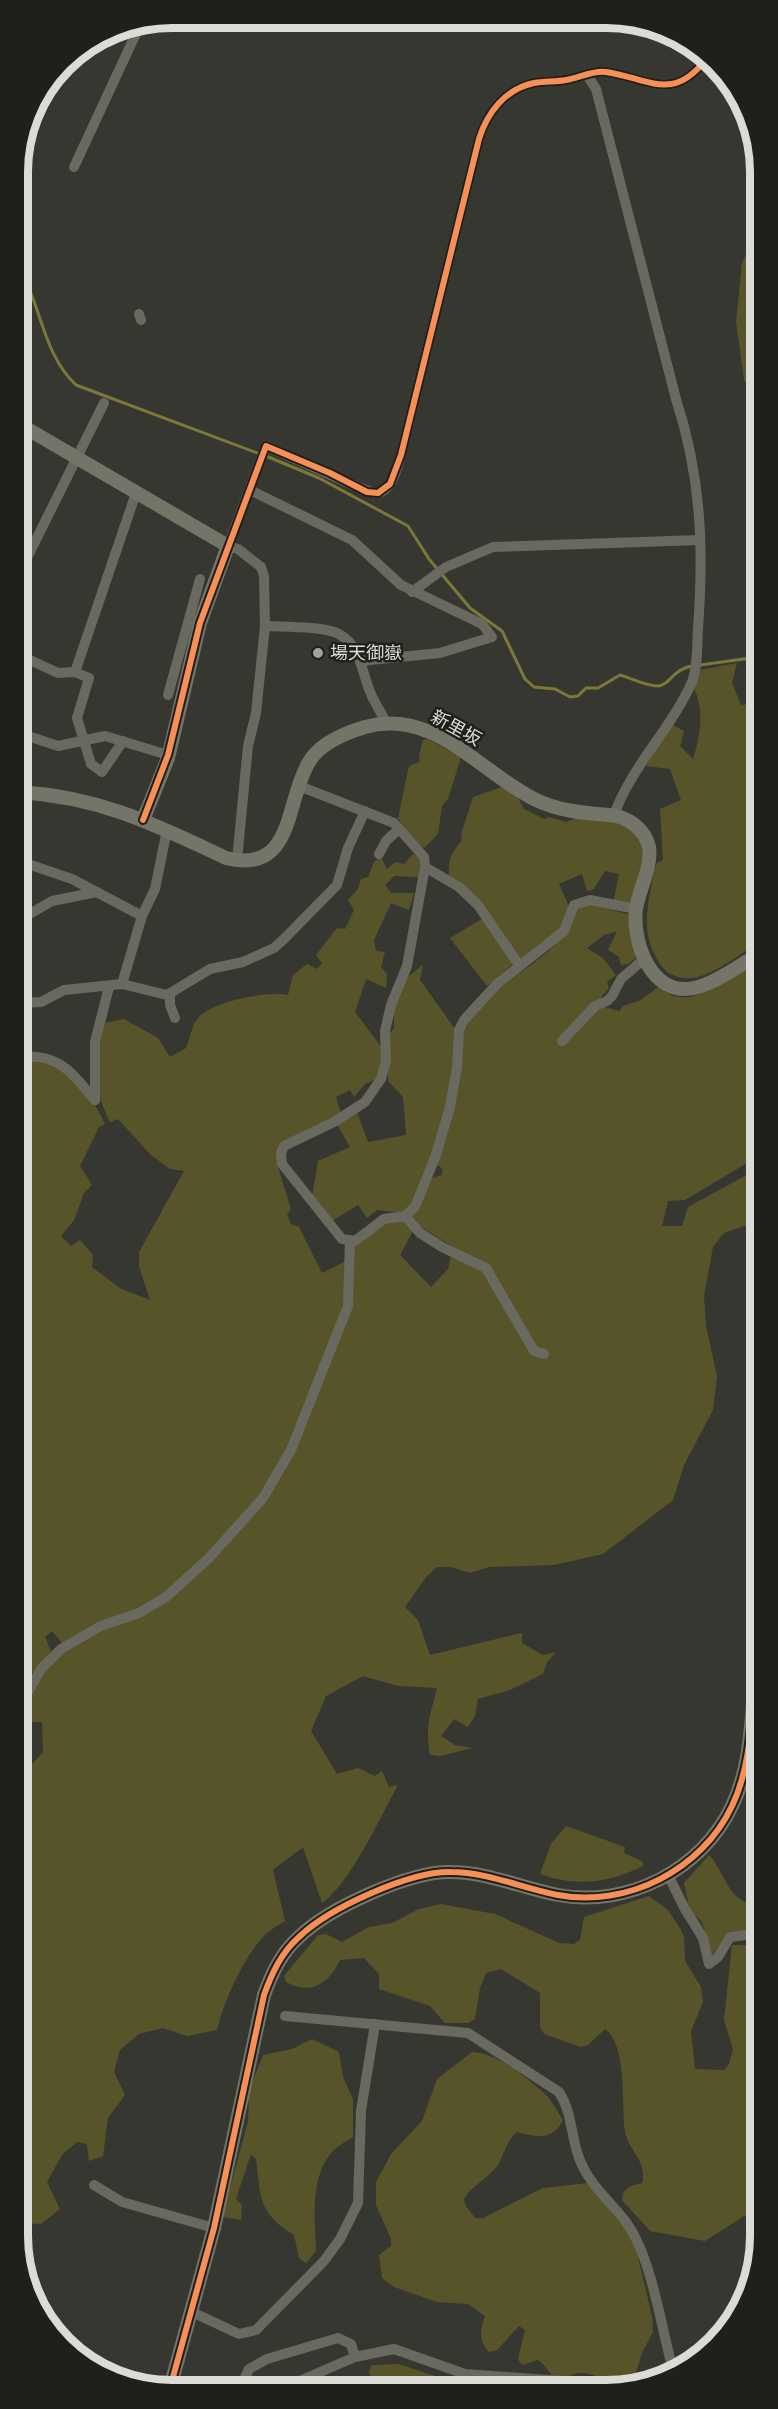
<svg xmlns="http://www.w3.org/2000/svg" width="778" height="2409" font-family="'PT Sans Narrow','Noto Sans JP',sans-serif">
<rect width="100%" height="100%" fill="#373732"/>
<g fill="#585429">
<path d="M757 232V400L744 380 736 322 742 263Z"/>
<path d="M737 663 732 683 741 705 758 703V943C740 954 719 971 698 977 686 980 673 978 664 969 637 936 648 902 656 864L663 860 660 809 681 800 670 769 646 766 671 724 684 731 680 746 693 759C700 736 705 712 694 688L700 670Z"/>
<path d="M427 739 461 757 448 799 442 806 438 834 424 848 409 836 398 818 409 766 420 762 419 755 423 740Z"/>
<path d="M502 787 517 796 524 809 544 819 549 817 566 822C579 816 589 819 602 820 659 828 643 865 630 905L613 903 619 874 605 871 593 890 587 891 582 874 559 884 569 906 562 928 519 961 449 876C448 860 451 853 461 842L462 831 473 797Z"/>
<path d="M413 854 420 858 419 877 394 876 385 885 391 893H414L409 910 391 903 374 940 376 951 385 952 381 967 387 974 386 988 366 979 355 1012 383 1049 379 1078 365 1084 354 1097 350 1090 336 1097 341 1114 281 1144 277 1164 291 1209 287 1215 291 1224 299 1227 322 1273 346 1261 345 1306 294 1434 263 1493 205 1560 163 1594 135 1610 63 1644 52 1631 45 1637 51 1651C42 1663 37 1678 20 1674L19 1059 59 1066 93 1101 105 1124 99 1127 80 1166 92 1185 84 1193 74 1220 61 1236 71 1246 80 1240 93 1255 92 1267 121 1289 150 1300 139 1266V1252L184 1171 170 1169 151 1155 118 1119 110 1122C91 1084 96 1063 104 1023L124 1019 158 1038 170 1057 186 1048C190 1039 192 1023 199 1017 214 1001 267 991 288 995L293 975 307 964 317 969 322 963 316 955 337 928 345 929 354 910 348 900 358 889 361 879 368 877 374 862 381 857 387 869 395 862 404 864Z"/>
<path d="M590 904 631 915 630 934 637 957 628 964 621 965 619 957 608 950 617 931 604 935 587 948 603 958 616 975 607 982 609 988 601 997 605 1007 619 1011 623 1006 641 1000 658 987C696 1018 723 970 758 965V1162L747 1163 685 1200 668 1201 662 1226H682L688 1207 754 1171V1197L758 1196V1229L744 1226 724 1233 713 1247 704 1296 706 1326 717 1376 713 1410 684 1465 673 1500 603 1554 554 1565 489 1567 470 1573 451 1567H437L426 1577 405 1607 418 1620 430 1655 522 1633V1643L543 1655 556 1652 547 1662 543 1674 510 1690 478 1699 475 1716 468 1727 454 1719 441 1736 455 1745 472 1748 440 1756 430 1755C425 1723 430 1717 437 1688L398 1686 363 1676 326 1696 311 1731 337 1774 358 1768 375 1776 382 1771 389 1787 398 1785C380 1817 350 1884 322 1903L303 1847 273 1870 285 1921C277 1926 268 1931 262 1938 242 1961 224 2001 217 2030L187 2036 163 2028 139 2034 120 2050 114 2072 125 2095 108 2118 103 2156 89 2161 87 2144 77 2142 62 2155 47 2182 60 2209 41 2224 21 2223 20 1777 43 1752 42 1722H20V1713L29 1695 43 1673 60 1655 104 1630 139 1617 265 1502 351 1306 354 1245 383 1224 402 1220 413 1231 400 1255 431 1287 448 1269 453 1247 421 1227 409 1216 428 1179 442 1175V1168L436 1165 461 1033C481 991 525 975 556 944 565 935 570 919 576 908Z"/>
<path d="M485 917 514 963 487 986 450 938Z"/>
<path d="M423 965 420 980 455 1029 454 1068 448 1107 414 1205 403 1213 377 1210 367 1218 358 1205 330 1222 312 1197 318 1161 350 1147 337 1124 357 1112 368 1142 406 1135 403 1097 388 1081V1036L394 1028V1005L405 979Z"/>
<path d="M566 1826 625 1847 624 1853 642 1861 643 1866C608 1883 577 1887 540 1874L551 1844Z"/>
<path d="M709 1855C726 1872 728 1906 759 1904V1933L730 1931 712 1955 702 1922 690 1910 684 1883Z"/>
<path d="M649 1896 668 1910 681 1930 684 1937 685 1961 701 1987 703 2002 691 2031 695 2069 724 2070 729 2064 733 2049 724 2020 732 1945H748L759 1950 760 2219 744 2216 705 2241 650 2231 622 2200C623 2187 630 2186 642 2183 648 2162 629 2151 625 2132 621 2107 628 2045 605 2029L588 2045 581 2047 544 2034 540 2027V1993L501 1969 486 1973 480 1988 475 2019 468 2023H445L430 2006 379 1989V1974L364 1958 340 1960C329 1983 311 1996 286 1982L284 1976 318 1935 326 1934 342 1942 369 1927 392 1923 419 1909 441 1904 495 1914 559 1943 574 1944 580 1940 584 1917Z"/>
<path d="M312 2039 339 2052 343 2077 353 2099V2137C347 2141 339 2145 334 2150 309 2175 315 2220 316 2251L306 2263 299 2258 294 2235C258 2213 261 2198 256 2159L251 2154 236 2199 242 2205 241 2220 222 2217 248 2122 249 2091 263 2055 292 2049Z"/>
<path d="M472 2052C497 2053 526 2077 544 2093 552 2100 557 2111 563 2120 553 2141 536 2137 517 2132 506 2141 505 2153 498 2165 489 2178 472 2185 464 2199L466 2206 475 2218H483L543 2188 588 2183 634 2240 652 2316 653 2332 642 2353 631 2388H616C610 2381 591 2373 582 2373 574 2372 566 2379 558 2378 549 2377 546 2363 537 2360L522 2365 518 2359 525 2330 519 2326 497 2350 489 2352C478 2341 480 2329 485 2316L468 2304 437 2302 394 2287 382 2278 379 2255 391 2246V2239L376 2205V2182L391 2154 422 2121 437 2079Z"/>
<path d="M399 2364 456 2383 539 2388H374L369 2372 372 2365Z"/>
</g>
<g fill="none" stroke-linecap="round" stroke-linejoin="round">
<g stroke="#7c7837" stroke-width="3">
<path d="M18 267C42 305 42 353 76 385L260 454"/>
<path d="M266 456 319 478 408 526 429 559 470 608 502 631 525 679 534 687 555 689 570 697 578 696 586 688H598L620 675C631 678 646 686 657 686 670 686 673 668 693 666"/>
<path d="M700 665 758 657"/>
</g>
<g stroke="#696960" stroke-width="10">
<path d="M587 75 596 89 676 399C701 476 704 547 698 628 697 644 698 667 692 682 671 729 631 767 614 815"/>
<path d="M74 167 140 25"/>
<path d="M139 314 141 320"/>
<path d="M19 443 31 431"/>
<path d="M250 490 352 540 401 585 482 624 492 637 440 653 360 661"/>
<path d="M19 574 104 403"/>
<path d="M412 592 446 567 493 547 700 540"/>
<path d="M265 626C284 627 323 626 339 634 361 646 362 674 371 694 375 704 382 713 386 723"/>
<path d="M19 655 58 673 75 672 89 678 77 718 91 764 102 772 123 741"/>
<path d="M75 672 136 493"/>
<path d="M168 695 200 579"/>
<path d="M19 733 58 746 105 736 168 755"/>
<path d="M299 786 394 823 424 857 425 867 407 966 391 1005 385 1031 386 1061 381 1079 365 1102 334 1122 284 1146 281 1153 282 1164 342 1239 355 1241 384 1219 405 1216 415 1207 436 1155 450 1107 457 1067 459 1030 464 1020 497 984 564 931 574 905 590 900 636 909"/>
<path d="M379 854 386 841 399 829"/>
<path d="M237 860 248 746 256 713 265 626 264 576 261 567 238 549 228 546 266 446C281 452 370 495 378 493 393 490 397 467 401 455L479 139C487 113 505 89 534 83 545 81 556 82 566 80 579 78 593 70 606 72 648 78 673 103 706 59"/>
<path d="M19 861 72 879 142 916 155 889 167 830"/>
<path d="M425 867 459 887 478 905 519 965"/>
<path d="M19 920 52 901 97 892"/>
<path d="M122 984 142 916"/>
<path d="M170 993V1005L175 1018"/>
<path d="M19 1003 41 1002 64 990 122 984 167 995 210 969 243 962 274 948 284 939 337 885 348 848 365 811"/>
<path d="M562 1041 595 1006 607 1001 612 996 621 979 644 959"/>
<path d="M19 1057C59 1053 71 1072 95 1100"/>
<path d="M95 1100V1042L109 987"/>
<path d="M405 1216 420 1233 442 1247 486 1268 534 1351 544 1354"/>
<path d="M20 1706 41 1669 61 1649 101 1626 139 1613 166 1597 209 1558 263 1498 291 1450 348 1306 350 1240"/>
<path d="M668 1875 685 1909 703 1938 709 1964 718 1957 730 1937 746 1935 759 1938"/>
<path d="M285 2016 468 2033 559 2092C574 2115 570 2141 582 2165 595 2193 623 2211 636 2239 653 2273 661 2324 671 2362L678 2372"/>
<path d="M94 2185 122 2202 214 2228"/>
<path d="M192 2312 239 2334 256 2330 324 2261 340 2239 358 2203 361 2111 375 2024"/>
<path d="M130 2381 166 2388"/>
<path d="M240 2388 249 2369 267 2359 338 2338 351 2344 355 2357"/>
<path d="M283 2388 355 2357 394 2349 465 2374 590 2383 602 2388"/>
</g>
<g stroke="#757468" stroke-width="14">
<path d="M19 424 228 546 200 623 168 758 143 820"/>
<path d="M19 792C100 797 154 824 226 858 295 875 285 801 309 762 320 743 345 733 365 727 434 708 480 772 534 799 558 811 583 813 609 815 627 816 645 829 649 847 652 868 639 889 636 909 632 942 651 997 694 988 716 983 738 966 758 955"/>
<path d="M170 2388 214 2228 264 1995C272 1973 281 1953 299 1937 329 1908 410 1871 451 1872 487 1872 522 1888 558 1895 627 1908 702 1870 732 1806 755 1758 750 1702 759 1650"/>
</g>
<defs>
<g id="cycleway">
<path d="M143 820 168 755 200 623 266 446 330 473 367 492 378 493 390 484 401 455 479 139C487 113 505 89 534 83 545 81 556 82 566 80 579 78 593 70 606 72 648 78 673 103 706 59"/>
<path d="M170 2388 214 2228 264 1995C272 1973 281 1953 299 1937 329 1908 410 1871 451 1872 487 1872 522 1888 558 1895 627 1908 702 1870 732 1806 755 1758 750 1702 759 1650"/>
</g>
</defs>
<use href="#cycleway" stroke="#1f1f1c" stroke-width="10"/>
<use href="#cycleway" stroke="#f78f57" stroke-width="6"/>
</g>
<circle fill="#a2a29d" stroke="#1f1f1c" stroke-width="2" cx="318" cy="653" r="6"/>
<g text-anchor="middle" stroke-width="5" stroke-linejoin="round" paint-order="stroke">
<g font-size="18" fill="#dcdcd7" stroke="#1f1f1c" text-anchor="start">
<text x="330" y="659">場天御嶽</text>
</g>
<g font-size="18" fill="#dcdcd7" stroke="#1f1f1c">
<text transform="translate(456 728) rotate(29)" y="6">新里坂</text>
</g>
</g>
<path d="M0 0H778V2409H0ZM172 28H606A144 144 0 0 1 750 172V2236A144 144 0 0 1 606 2380H172A144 144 0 0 1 28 2236V172A144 144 0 0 1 172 28Z" fill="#1f1f1c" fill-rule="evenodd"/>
<path fill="none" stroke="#dcdcd7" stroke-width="8" d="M172 28H606A144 144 0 0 1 750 172V2236A144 144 0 0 1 606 2380H172A144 144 0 0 1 28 2236V172A144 144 0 0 1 172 28Z"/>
</svg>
